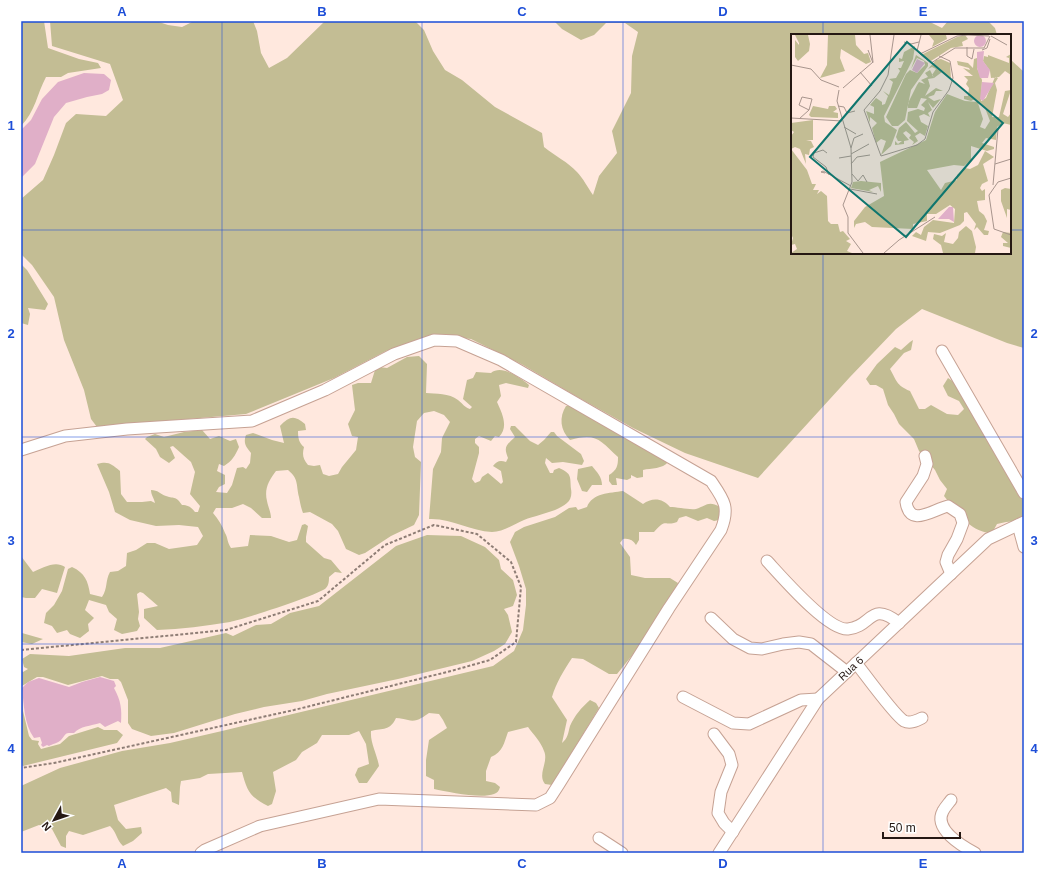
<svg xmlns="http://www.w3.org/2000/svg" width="1045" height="874" font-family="Arial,sans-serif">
<rect width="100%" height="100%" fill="#ffe8de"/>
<g fill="#c3bd94">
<path d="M21 21H44L48 48 79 59 98 63 101 68 68 73 61 77H46C37 94 35 112 21 126Z"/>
<path d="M50 21H156L168 25 182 27 194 21H253L257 31 261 53 269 68 287 58 325 21H415L424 30 433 51 445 70 462 80 495 107 542 133 544 147C555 156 568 162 577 172 583 178 588 188 593 195L599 176 617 153 612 131 631 93 632 56 638 32 625 23H606L594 35 581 40 562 29 554 21H928L942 28 948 21H988L995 28 997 35H792V253H1010V59L1024 72V348L1007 343 922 309 896 329 850 377 758 478 685 453 633 428 574 395 523 365 471 339 433 335 386 351 334 378 246 414 97 427 91 419 84 390 64 340 54 297 32 265 21 254V199L43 180 54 155 66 123 76 114 106 116 123 100 110 64 52 46Z"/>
<path d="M21 264 27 270 48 304 45 310 28 308 30 314 28 325 21 323Z"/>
<path d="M913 340 911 350 904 353 890 369C897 381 896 385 910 391L919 409H925L931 405 947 414 958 415 964 409 959 401 948 396 943 386 948 378 954 382 1004 464 1024 500V516L1017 521 1006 522 997 524 992 533C971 533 956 511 944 496L947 489 940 480 935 470 919 451 914 439 899 424 894 414 888 405 883 389 876 385H870L866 379 877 364 895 347 901 350 910 342Z"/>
<path d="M419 356 427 364 426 393C436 394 449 393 458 400 463 404 464 407 470 409L472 407 463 399 467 380 473 378 476 372 491 373C502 364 520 378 529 385L528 388 506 383 499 385 501 396 497 402C502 413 509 427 499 437L495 436 491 441 479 436 475 439V443L479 447V453L472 479 475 483 480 481 482 477 488 473 501 484 503 482 501 471 493 466C497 461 500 460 506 462L508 458C503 446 507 445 515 437L510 429 511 426H515L530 441 538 445 544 440 551 432H554L557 436 581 454 584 461 582 465 563 462 552 463 546 458 545 463 550 473H553L554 470 559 468C572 474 570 476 571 489 572 494 571 500 567 503 557 512 536 515 524 520 514 524 503 532 492 532 470 531 452 518 429 519L433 469 441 452 442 438 450 422 444 415 434 411 424 413 417 421 413 447 415 457 421 462 419 515 414 525 391 536 365 553 359 555 346 549 338 531 332 524 310 512 303 513C301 508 300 502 299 497 296 485 299 479 288 470L276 471C269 480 264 489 267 501 268 507 271 512 271 518H262L251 508 243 504 232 508H216L213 513C218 519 222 525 225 533 228 538 227 542 231 548L248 546 250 535 271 536 289 542 297 540 302 525 305 524 308 526 306 537V542L324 558 331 560 342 573 335 572 329 577C329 580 329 585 326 588 321 594 242 620 230 622 206 626 181 629 157 630L144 618V609L158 606 143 593 140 592 137 594 139 612 138 619 140 626 137 631 122 634 114 630 117 619 109 612 106 605 89 600 85 610 94 618 88 624 89 631 80 638 70 634 67 630 57 633 52 626 44 623 46 613 54 605 62 591 68 569 72 567C85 573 88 581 90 594L102 597C108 588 105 581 110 572L118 571 126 566 127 553 136 550 147 543H155L169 549 197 545 203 536 198 527 179 525 156 526 130 520 115 512 109 492 97 464C109 461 111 464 120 471L121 494 127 502H142L151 501 155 503C154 498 151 495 151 490 158 490 160 494 166 496 175 499 176 496 182 505 188 505 191 507 195 512H198L200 506 190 494 195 472 191 462 173 446 170 447 175 458 169 463 160 457 156 449 145 439 147 437 155 434 164 437 184 432 202 430 210 439 219 436 230 441 236 439 239 447C235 456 232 461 224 466L219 464 217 471 225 475V484L219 487 216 492 227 493 232 485 237 468 243 467 246 469 250 463 251 453C246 447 243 443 246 435L253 433 272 440 284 443 280 426C290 416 294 415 305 424L306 430 298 431C298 438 299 443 304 447 302 455 303 459 308 465L314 466 320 465 323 474 329 476 338 474 342 467 356 450 358 437 352 436 348 424 355 410 352 385 358 383H371L375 370 379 367 387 368 407 357Z"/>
<path d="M566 406H575L668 462C663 469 651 468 643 470V477L637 478 631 475V478L627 480 616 478 617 485H612L609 481V475C617 470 618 466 618 457 600 440 596 432 570 440 560 430 559 417 566 406Z"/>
<path d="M592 466C597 472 602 477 602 485H592L587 492 582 491 577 479 578 469Z"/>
<path d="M623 491 643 504C652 497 663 498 670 507 677 507 689 510 696 509 706 506 708 500 720 507L721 513 719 520 714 521 707 518 698 521 686 516 679 518 677 522C664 527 667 517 654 532H639V540L636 545C633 540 629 538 623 539L620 543 630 557 631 575 645 578H670L678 583 674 594 639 647 617 674H609L583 659 572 658C564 670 556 683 552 697L567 720 562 743C568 738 568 733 570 726 575 715 581 708 590 700L596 703 599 708 552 785 545 784C537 774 549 762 544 751 541 742 533 734 528 727L508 732C504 743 503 752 491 757L486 771V781L495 783 500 787C499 791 497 793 494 794 481 799 448 792 434 789V780L426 776V760L429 740 447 728 443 720 439 714 429 713C423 717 416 723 408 720 403 719 401 718 396 718 390 731 383 728 371 731 370 743 377 754 379 766L367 783H359L355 775 358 768 369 764 366 744 359 731 349 735H322L317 743 302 752 296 760 273 772 276 791 272 804 268 806C250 797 247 791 242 772L208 774 200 778 181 781 180 787 179 805 172 802 171 792 166 788 114 805 118 820 126 829 141 827 142 833 133 841 123 846C116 839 117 833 110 826L83 835 69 831 66 836V848L61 846 52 829 39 825 21 832V786L60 768 122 751 170 743 222 731 493 666 514 651 523 630 526 605V589L519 566 510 542 515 532 524 527 555 517 569 508 576 507 578 510 587 507C592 493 610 493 623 491Z"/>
<path d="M427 535 461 536 485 547 499 560 501 569 513 580 517 595 513 606 504 609 508 615 512 632 505 644 494 651 472 661 398 679 327 694 302 701 264 707 235 714 174 733 151 736 132 729 128 723V700L121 682 118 679H110L102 676 68 685 43 677H37L22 686 23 711 29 736 32 740 39 741 38 744 41 749 60 744 69 736 98 727 104 730H117L123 735 117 743 23 766 21 765V670L23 672 28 669 24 667 22 659 30 654 69 656 125 648H160L226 633 233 636 256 625 271 624 290 613 319 606 396 546Z"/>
<path d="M21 556 33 572C43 568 55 560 65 567L57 593 42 589 35 598H26L21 597Z"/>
<path d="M21 632 22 633 43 639 32 644 21 642Z"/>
</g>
<g fill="#e0afc8">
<path d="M84 73 104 74 111 80 109 90 102 94 87 97 66 103 54 117 35 164 21 178V130L31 120 42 99 58 82Z"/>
<path d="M100 677 114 681 116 686 114 688C121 701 122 709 121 723L118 721 105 727 100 723C91 726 80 726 74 733 64 733 67 733 61 740 58 743 52 744 49 746L47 745 43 747 41 745 42 743 40 737 34 738C24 724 24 705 22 688L28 682 39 678 69 687 82 682Z"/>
</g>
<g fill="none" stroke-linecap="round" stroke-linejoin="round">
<defs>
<g id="minor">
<path d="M942 351 1024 493"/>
<path d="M21 450 65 436 127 429 252 421 325 390 394 354 434 340 457 341 501 360 711 481C724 500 730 507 721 530L669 608 559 784 550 798 536 805 379 799 260 826 205 850 201 853"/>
<path d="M925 456 927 464 923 476 906 502C910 528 932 510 948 506L960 514 963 523 957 539 948 555 946 562 951 574"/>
<path d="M1018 525 1024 547"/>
<path d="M767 561C781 576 828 631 848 629 872 627 870 600 899 623"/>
<path d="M711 618 733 639 750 648 762 649 783 644 799 642 811 644 847 672"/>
<path d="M856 663C864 673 895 716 904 721 910 724 916 721 922 718"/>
<path d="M683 697 733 723 749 724 801 700 818 699"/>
<path d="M714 734 729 754 732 765 721 792 718 813 724 823 733 832"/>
<path d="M951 800C948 804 945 807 943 811 933 829 962 846 975 853"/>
<path d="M599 838 622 853"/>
<path id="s1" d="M719 853 818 699 988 539 1024 522"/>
</g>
</defs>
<use href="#minor" stroke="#c6a294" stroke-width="13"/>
<path stroke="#8e7d75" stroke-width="2" stroke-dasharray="3 2" stroke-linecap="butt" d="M21 650 226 630 318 601 385 545 434 525 477 534 511 562 521 587 516 642 490 660 451 671 294 710 54 763 21 768"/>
<use href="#minor" stroke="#fff" stroke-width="11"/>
</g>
<path fill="none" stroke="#1d4ed8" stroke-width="1" stroke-opacity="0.55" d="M222 21V853M422 21V853M623 21V853M823 21V35M21 230H792M1010 230H1024M823 253V853M21 437H1024M21 644H1024"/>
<g text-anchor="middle" stroke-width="3.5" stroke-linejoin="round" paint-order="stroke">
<g font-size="11" fill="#251813" stroke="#fff">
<text dy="4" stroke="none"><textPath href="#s1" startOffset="228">Rua 6</textPath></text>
</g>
</g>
<g transform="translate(791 34)">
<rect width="220" height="220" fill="#ffe8de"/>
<path d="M4 1H17L19 10 18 17 7 27 4 23V6L8 11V9ZM37 1H64L65 11 73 20 77 19 80 28 75 30 50 15 49 24 54 37 29 44 36 31ZM138 1H155L156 5 141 13 143 7ZM174 1 177 5 171 8 172 12 160 14 140 27 130 21 166 3ZM124 12 122 25 93 82 94 88 106 96 100 112 90 121 95 107 90 105 85 109 81 94 86 89 79 83V89L75 77 83 80V73L79 71 85 64 91 68V71L94 70 97 62 92 57 98 61 102 48 98 45 105 44 109 37 107 34H110L113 27 108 28V24L111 25 113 18ZM220 20V41L214 37 208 43 200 44 199 37 192 27 193 22 197 23V21L218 29V24L215 23ZM125 21 137 29V32L120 56 114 86 107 92H101L95 83 115 40 119 36 126 39 134 31 133 27 126 24 120 35ZM186 24V34L191 46 190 67 195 64 204 43 207 44 204 49 206 56 201 83H208L214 57 220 56 212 80 217 83 220 79V91L212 89 206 93 202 90 206 93 205 106 195 104 191 109 203 113V115L196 117 180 112V126L173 132 163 131 136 136 150 156 154 149 166 146V141L174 134 179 135 187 131 194 117 203 123 192 130 197 147 191 150 189 154 191 157 194 155V166L186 167 188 177 193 181 196 187 193 196 198 197 197 201H193L186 193 183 196 185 190 176 178 173 179V187L169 191 149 199 137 198 135 207 121 202 125 198 130 201 133 193 142 186 163 189 164 175 159 171 145 180H136V187L122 190V195L81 193 74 188 65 190 63 194V187L74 173 93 162 89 128 135 106 144 78 156 60 174 67 187 68 184 65 180 67 173 65V62H177L178 54 175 50 177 46 173 42H182L172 34 179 36 178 34 167 31 166 27 177 29 182 34 183 25ZM187 69 194 74 199 87 194 95 189 93 192 85ZM150 25 159 29 160 45 151 38 143 44 141 41 145 35 141 33 137 35 145 26ZM139 36 143 44 137 45 139 52 134 62 145 54 152 57H145L143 61 137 63 143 67 150 65 142 74 137 68 141 76 137 79 139 83 133 80 128 82 130 88 137 92 134 102 129 99 124 102 127 107 121 111 123 108 118 104 120 101 115 97 112 99 118 106 113 107V110L104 111V107L107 110 111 107H107L105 103 108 94 115 88 124 99 127 97 116 87 117 78 127 75 133 77 134 74 130 71 136 65 130 64 126 74H117V69L126 51 128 48 134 50 130 46 137 43 134 39ZM22 72 37 75 38 72H44L46 75 42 78 47 79V84L20 83 18 81ZM22 86V106H15L20 107 23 113 19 115 18 121 14 120 15 130 9 115 4 113 0 115 16 136 21 150H25L22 156H28L26 160 30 157 36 162 37 187 40 190H47L49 198 52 197 59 205 55 207 60 210 56 217 61 219H0L6 215 4 210 0 211 2 204 0 200V102L3 98 0 96V89ZM70 147 90 149V158L87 152 78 156 82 158 60 154 62 148ZM214 154 220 155V176L216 175V184L210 167V156ZM175 192 181 197 185 213 184 219H152L150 211 142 205 143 200 151 202 155 199 153 208 162 210 167 204 168 198ZM212 198 220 199V214L212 212V209H217L210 203Z" fill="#c3bd94" fill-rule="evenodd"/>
<path d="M183 7a6 6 0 1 1 12 0a6 6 0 1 1-12 0ZM193 17 192 27 199 36 197 44H189L186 34V18ZM126 25 134 29 126 39 121 36ZM191 48 203 49 192 67 189 65ZM158 173H162L163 188 158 185H147Z" fill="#e0afc8"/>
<path fill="none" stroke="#a8958d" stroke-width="1" d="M103 1 97 41 89 57 73 76 90 122 126 111 134 105 142 78 158 56 162 44 159 27 148 22M130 1 126 17 129 20 166 2 177 1M177 1 198 2M200 2 216 11M113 8 120 10 128 8M176 13V22L181 25 183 15M77 16 82 29M191 16 196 14 199 5M129 20 140 29 164 14H193L199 2M0 31 20 35 30 46 48 53M69 38 81 52M52 54 82 28 79 1M48 56 46 67 60 114 61 148 52 171 57 183V199L72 219M47 72 53 73 56 79 64 77M0 84 51 87M8 85 18 76 21 65 11 63 8 71 18 76M53 93 65 100M60 114 63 104 72 100M36 119 32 116 23 119 22 123 35 133 38 141M60 120 78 110M48 124 60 122M60 130 66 123 79 121M204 130 220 125M34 139 30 138 32 137 60 152M61 140 67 147 72 141 76 148M220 144 207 148 198 161 203 195 220 201M202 151 207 95M59 155 86 160M93 219 108 206 144 183"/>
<path fill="#0f766e" fill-opacity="0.15" stroke="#0f766e" stroke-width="2" d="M116 8 212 89 115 203 19 123Z"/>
<rect width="220" height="220" fill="none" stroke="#251813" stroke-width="2"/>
</g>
<rect width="1045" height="874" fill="none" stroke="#ffffff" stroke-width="44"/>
<g transform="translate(54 820) rotate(230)" stroke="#ffffff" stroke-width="3" paint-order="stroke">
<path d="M0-3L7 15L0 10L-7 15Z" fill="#251813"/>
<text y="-6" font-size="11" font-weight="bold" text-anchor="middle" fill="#251813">N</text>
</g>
<path d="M883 832v6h77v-6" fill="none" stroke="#251813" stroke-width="2"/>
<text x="889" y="832" font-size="12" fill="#251813" stroke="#ffffff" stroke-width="3" paint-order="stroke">50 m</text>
<rect x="22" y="22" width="1001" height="830" fill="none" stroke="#1d4ed8" stroke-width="1.5"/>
<g font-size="13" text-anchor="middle" font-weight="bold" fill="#1d4ed8">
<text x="122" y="16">A</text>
<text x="322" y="16">B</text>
<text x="522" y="16">C</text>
<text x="723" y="16">D</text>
<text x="923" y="16">E</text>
<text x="11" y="130">1</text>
<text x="1034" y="130">1</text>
<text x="11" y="338">2</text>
<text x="1034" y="338">2</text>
<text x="11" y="545">3</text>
<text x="1034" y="545">3</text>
<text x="11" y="753">4</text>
<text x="1034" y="753">4</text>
<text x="122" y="868">A</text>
<text x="322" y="868">B</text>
<text x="522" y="868">C</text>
<text x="723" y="868">D</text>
<text x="923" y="868">E</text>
</g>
</svg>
